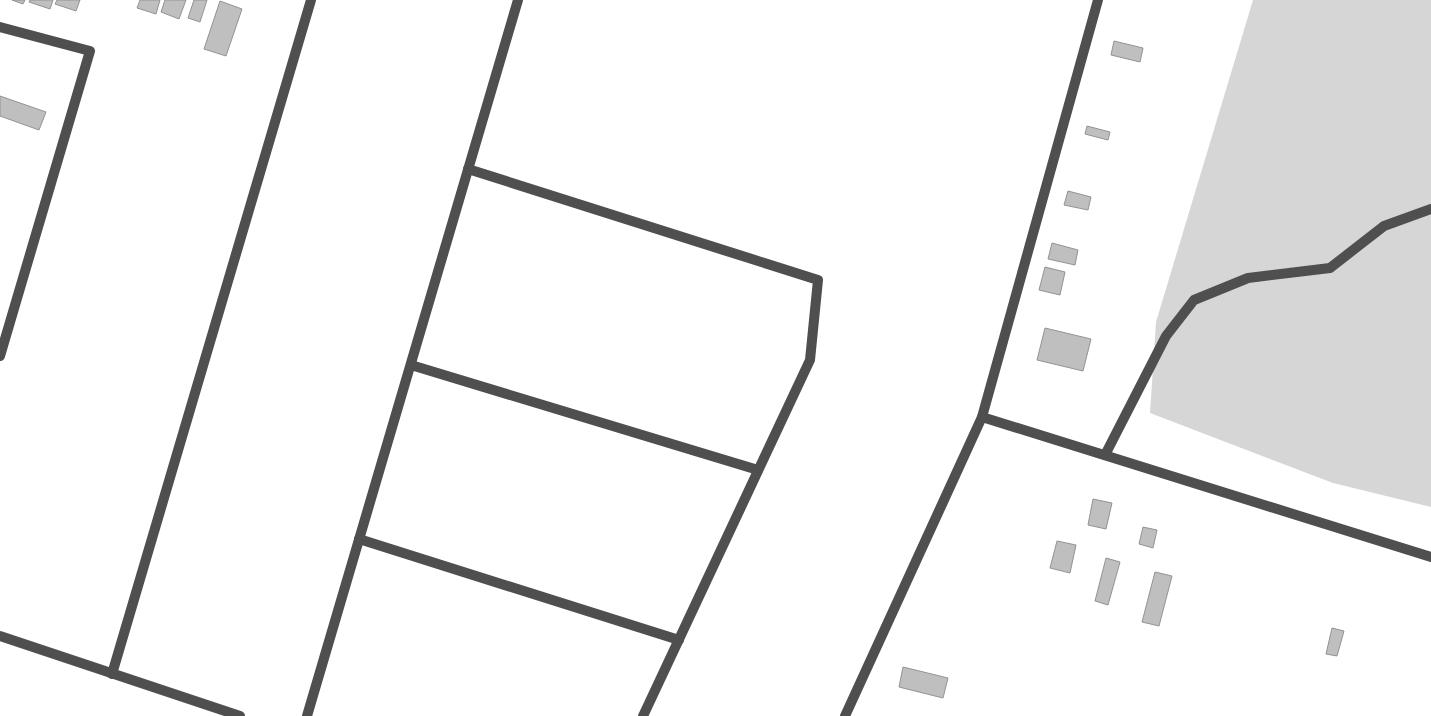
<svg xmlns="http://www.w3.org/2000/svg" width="1431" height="716" font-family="Mulish,sans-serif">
<rect width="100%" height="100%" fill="#fff"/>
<path fill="#d6d6d6" d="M1253 0H1431V507L1333 483 1150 413 1156 322Z"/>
<g fill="#bfbfbf" stroke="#939393">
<path d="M12 0H25L23 4Z"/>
<path d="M30 0H53L50 9 29 2Z"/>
<path d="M57 0H80L76 11 55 4Z"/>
<path d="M140 0H160L156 14 137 8Z"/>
<path d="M165 0H186L179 19 161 12Z"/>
<path d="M194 0H207L200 22 188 18Z"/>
<path d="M220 1 242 9 226 56 204 49Z"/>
<path d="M1114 41 1143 48 1140 62 1111 55Z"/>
<path d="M0 96 46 112 39 130 0 116Z"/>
<path d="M1087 126 1110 132 1108 140 1085 134Z"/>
<path d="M1068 191 1091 197 1088 210 1064 205Z"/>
<path d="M1052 243 1078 250 1075 265 1048 259Z"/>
<path d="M1045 267 1065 272 1060 295 1039 290Z"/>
<path d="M1045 328 1091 339 1083 371 1037 360Z"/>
<path d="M1093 499 1112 503 1106 529 1088 525Z"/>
<path d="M1143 527 1157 530 1153 548 1139 544Z"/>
<path d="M1057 541 1076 545 1070 573 1050 568Z"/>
<path d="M1106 558 1120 562 1108 605 1095 601Z"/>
<path d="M1155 572 1172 576 1159 626 1142 622Z"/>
<path d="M1332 628 1344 631 1337 656 1326 654Z"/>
<path d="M903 667 948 678 943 698 899 687Z"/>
</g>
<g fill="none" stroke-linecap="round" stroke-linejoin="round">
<g stroke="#4f4f4f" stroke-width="10">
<path d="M0 27 90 51 0 356"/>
<path d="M468 169 818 280 810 360 643 716"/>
<path d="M411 365 758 470"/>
<path d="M982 417 1431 557"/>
<path d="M1105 455 1166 336 1194 300 1248 278 1330 268 1384 226 1431 209"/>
<path d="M359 539 679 640"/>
<path d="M0 636 240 716"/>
<path d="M112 674 311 0"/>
<path d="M307 716 518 0"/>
<path d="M845 716 982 417 1098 0"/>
</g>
</g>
</svg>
